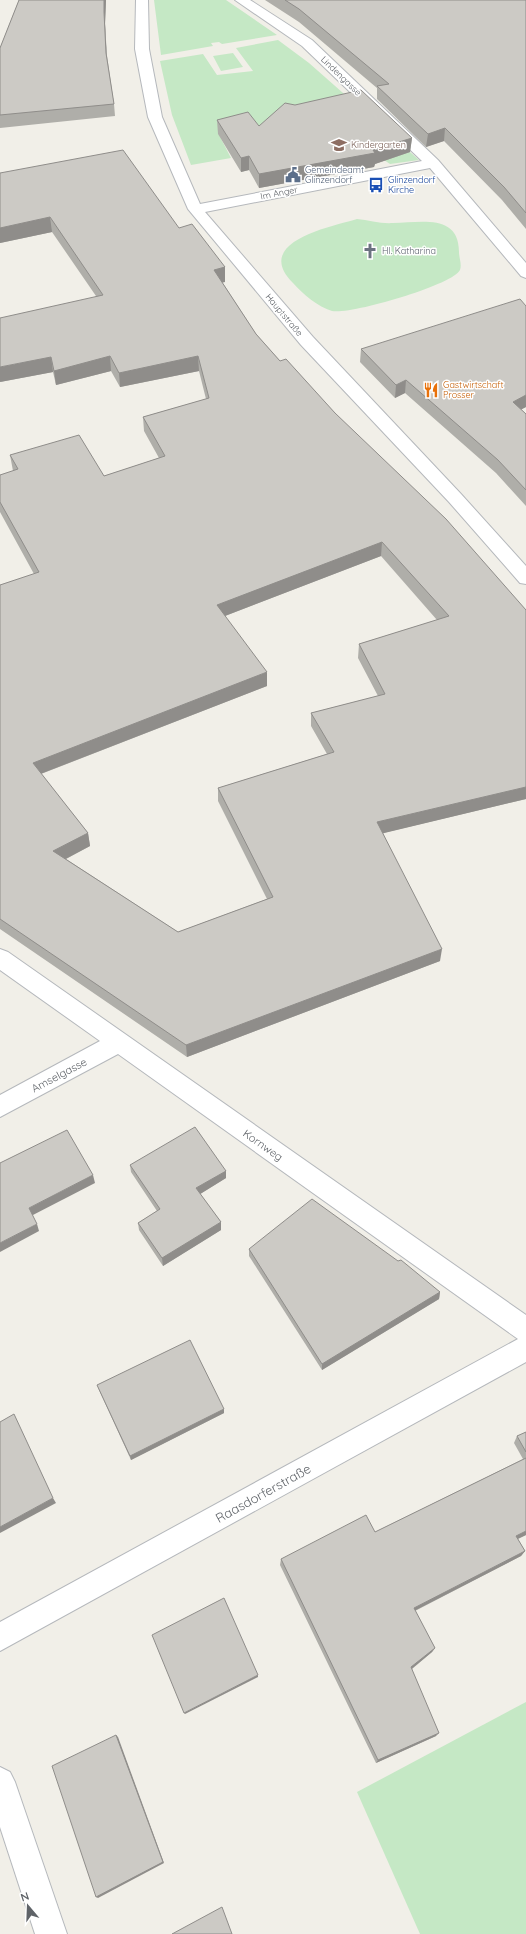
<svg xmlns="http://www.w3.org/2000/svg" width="526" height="1934" font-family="Quicksand,sans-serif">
<rect width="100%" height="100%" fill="#f1efe8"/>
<g fill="#c5e8c5">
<path d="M154 0H226L277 35 222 44 219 42 211 43 213 46 161 55Z"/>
<path d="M278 40 309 63 419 160 390 164 384 160 277 124 218 133 231 158 191 165 172 115 160 61 203 54 217 75 253 71 236 48Z"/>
<path d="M233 53 243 67 221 71 213 56Z"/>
<path d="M357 219C369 220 381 224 393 223 420 223 459 213 459 252 459 258 462 264 460 270 453 285 350 315 332 311 318 307 303 294 293 283 252 242 330 227 357 219Z"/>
<path d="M526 1702V1934H420L357 1792Z"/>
</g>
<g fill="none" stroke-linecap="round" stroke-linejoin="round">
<defs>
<g id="minor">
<path d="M136 0H148L149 49 162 117 200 204 422 161 302 46 235 0H250L312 40 438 160 526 263V278L521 276 430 168 205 212 313 337 461 494 526 566V584L520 583 449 502 301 345 188 209 148 117 135 49Z"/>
<path d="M0 949 8 952 526 1315V1362L0 1651V1622L518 1339 118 1054 0 1117V1095L100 1041 0 970Z"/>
<path d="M0 1767 10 1772 15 1782 67 1934H35L0 1827Z"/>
</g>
</defs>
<use href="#minor" stroke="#b5b8bc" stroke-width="2"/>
<use href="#minor" fill="#fff" fill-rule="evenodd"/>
</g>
<g fill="#afaea9" fill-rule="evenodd">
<path d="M19 0H106L105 24 107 56 114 104 115 116 0 128V48Z"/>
<path d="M265 0H526V229L502 200 444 141 426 147 377 99V88L299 22Z"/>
<path d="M217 120 259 126 412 138 410 152 375 164 374 167 259 188 249 170 241 172 218 134Z"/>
<path d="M0 173 179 228 225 267V282H222L256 334 280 361 335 413 526 610V799L383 833 440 961 187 1057 0 929V585L34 574 0 512V475L13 471 10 455 104 476 159 458 144 431 143 417 206 399 199 371 120 387 111 371 56 385 53 372 0 382 96 296 52 232 0 243ZM381 556 437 620 359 644 358 658 378 696 311 713V726L327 754 218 788V801L267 899 178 932 66 859 90 846 88 833 41 774 267 686 225 616Z"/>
<path d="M526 306V407L521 409 526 414V506L496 473 405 393 395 398 360 362 361 349Z"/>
<path d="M130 1165 226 1171V1178L200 1194 221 1222V1230L163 1266 139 1230 138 1223 157 1211 131 1172Z"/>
<path d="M249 1249 398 1261 440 1292 439 1299 322 1370 249 1256Z"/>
<path d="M97 1385 224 1409V1413L131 1460 99 1390Z"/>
<path d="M526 1432V1535L518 1539 525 1551 521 1556 415 1611 435 1648 432 1652 412 1669 436 1736 376 1763 280 1565 281 1559 375 1532 523 1459 514 1443 517 1436Z"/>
</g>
<g fill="#8f8d8a">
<path d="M104 0H106L105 24 107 65 104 12Z"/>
<path d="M445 128 444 141 426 147 428 134Z"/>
<path d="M412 138 410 152 375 164 374 167 259 188V174L373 150Z"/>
<path d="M249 156V170L241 172V158Z"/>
<path d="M50 217 52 232 0 243V228Z"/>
<path d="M225 267V282L214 285V270Z"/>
<path d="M110 356 111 371 56 385 54 371Z"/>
<path d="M198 356 199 371 120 387 119 373Z"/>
<path d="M51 357 53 372 0 382V367Z"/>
<path d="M406 380 405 393 395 398 396 385Z"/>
<path d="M526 395V407L511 415 513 402Z"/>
<path d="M382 542 381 556 217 619V605Z"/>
<path d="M267 672V686L35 776 33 763Z"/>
<path d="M526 787V799L376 835 377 822Z"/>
<path d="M88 833 90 846 56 864 53 851Z"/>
<path d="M442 949 440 961 187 1057 186 1045Z"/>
<path d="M226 1171V1178L197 1196 196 1188Z"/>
<path d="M93 1175 95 1183 31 1216 29 1208Z"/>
<path d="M221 1222V1230L163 1266 162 1258Z"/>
<path d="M37 1224 39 1231 0 1252V1243Z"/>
<path d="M440 1292 439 1299 322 1370V1364Z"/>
<path d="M224 1409V1413L131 1460 130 1456Z"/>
<path d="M53 1498 56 1503 0 1533V1527Z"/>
<path d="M526 1531V1535L513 1541 516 1536Z"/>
<path d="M525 1551 521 1556 412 1612 414 1608Z"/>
<path d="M435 1648 432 1652 409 1671 411 1667Z"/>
<path d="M258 1675V1677L185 1714 184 1713Z"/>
<path d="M439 1733 436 1736 376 1763 378 1760Z"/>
<path d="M116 1735 118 1737 164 1863 98 1898 96 1897Z"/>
</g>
<g fill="#cccac5" stroke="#8f8d8a" fill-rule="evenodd">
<path d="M19 0H104V12L106 53 114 104 0 115V48Z"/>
<path d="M285 0H526V213L504 187 445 128 428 134 377 86 389 84 299 9Z"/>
<path d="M361 90 412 138 373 150 375 153 259 174 249 156 241 158 217 120 248 112 259 126 285 103 295 105Z"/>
<path d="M123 150 179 228 192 224 225 267 214 270 256 334 280 361 286 359 335 413 446 519 526 610V787L377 822 442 949 186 1045 0 919V585L39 572 0 502V475L18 469 10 455 79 435 104 476 165 456 143 417 209 398 198 356 119 373 110 356 54 371 51 357 0 367V318L103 295 50 217 0 228V173ZM382 542 449 616 359 644 385 694 311 713 334 752 218 788 273 897 178 932 53 851 88 833 33 763 267 672 217 605Z"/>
<path d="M520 299 526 306V395L513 402 526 414V490L498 460 406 380 396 385 361 349Z"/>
<path d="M195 1127 226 1171 196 1188 221 1222 162 1258 138 1223 160 1209 130 1165Z"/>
<path d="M67 1130 93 1175 29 1208 37 1224 0 1243V1163Z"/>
<path d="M312 1199 398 1261 401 1260 440 1292 322 1364 249 1249Z"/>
<path d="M190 1340 224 1409 130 1456 97 1385Z"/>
<path d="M14 1414 53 1498 0 1527V1422Z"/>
<path d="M526 1432V1452L517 1436Z"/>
<path d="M526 1458V1531L516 1536 525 1551 414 1608 435 1648 411 1667 439 1733 378 1760 281 1559 366 1515 375 1532Z"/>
<path d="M224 1598 258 1675 184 1713 152 1635Z"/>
<path d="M116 1735 163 1862 96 1897 52 1766Z"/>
<path d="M222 1907 232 1934H172Z"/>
</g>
<defs>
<symbol id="school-bare" viewBox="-9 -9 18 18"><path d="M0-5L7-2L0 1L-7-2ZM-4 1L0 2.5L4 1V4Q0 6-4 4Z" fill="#8d6e63" stroke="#fff" stroke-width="2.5" paint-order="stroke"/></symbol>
<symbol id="civic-bare" viewBox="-9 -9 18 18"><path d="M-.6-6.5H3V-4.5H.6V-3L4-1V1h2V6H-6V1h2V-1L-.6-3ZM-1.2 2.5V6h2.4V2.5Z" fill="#5c6f8a" stroke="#fff" stroke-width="2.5" paint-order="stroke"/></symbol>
<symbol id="bus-bare" viewBox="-9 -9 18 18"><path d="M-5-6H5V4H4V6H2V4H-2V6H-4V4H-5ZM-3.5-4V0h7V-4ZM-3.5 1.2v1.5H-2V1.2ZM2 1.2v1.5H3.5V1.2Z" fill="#1a4fb4" stroke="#fff" stroke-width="2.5" paint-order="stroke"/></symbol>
<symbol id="church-bare" viewBox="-9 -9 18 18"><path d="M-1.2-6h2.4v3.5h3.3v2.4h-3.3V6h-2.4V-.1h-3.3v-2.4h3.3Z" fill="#6b7280" stroke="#fff" stroke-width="2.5" paint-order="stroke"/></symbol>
<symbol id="restaurant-bare" viewBox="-9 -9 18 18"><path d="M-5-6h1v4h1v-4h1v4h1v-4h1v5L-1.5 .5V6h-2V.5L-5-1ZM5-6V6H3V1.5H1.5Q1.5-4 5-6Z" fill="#e8710a" stroke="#fff" stroke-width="2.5" paint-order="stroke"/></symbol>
</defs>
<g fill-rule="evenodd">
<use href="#school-bare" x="328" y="134" width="22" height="22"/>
<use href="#civic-bare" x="282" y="164" width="22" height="22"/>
<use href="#bus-bare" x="365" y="174" width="22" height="22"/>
<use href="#church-bare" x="359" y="240" width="22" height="22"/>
<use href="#restaurant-bare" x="420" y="379" width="22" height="22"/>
</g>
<g text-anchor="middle" stroke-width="3" stroke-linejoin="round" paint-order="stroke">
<g font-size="9" fill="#5f6368" stroke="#fff">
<text transform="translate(341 76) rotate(44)" y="3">Lindengasse</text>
<text transform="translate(279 193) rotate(-11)" y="3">Im Anger</text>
<text transform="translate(284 315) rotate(50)" y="3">Hauptstraße</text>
</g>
<g font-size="9" fill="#785e54" stroke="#fff" text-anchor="start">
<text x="351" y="148">Kindergarten</text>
</g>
<g font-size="9" fill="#4e5e75" stroke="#fff" text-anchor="start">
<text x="305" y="173">Gemeindeamt<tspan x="305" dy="10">Glinzendorf</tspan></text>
</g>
<g font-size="9" fill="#164399" stroke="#fff" text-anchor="start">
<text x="388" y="183">Glinzendorf<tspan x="388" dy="10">Kirche</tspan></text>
</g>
<g font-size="9" fill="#5b616d" stroke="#fff" text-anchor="start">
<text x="382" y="254">Hl. Katharina</text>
</g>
<g font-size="9" fill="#c56008" stroke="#fff" text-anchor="start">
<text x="443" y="388">Gastwirtschaft<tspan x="443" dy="10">Prosser</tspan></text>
</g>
<g font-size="11" fill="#5f6368" stroke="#fff">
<text transform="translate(59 1075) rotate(-28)" y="4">Amselgasse</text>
<text transform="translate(263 1145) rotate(35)" y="4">Kornweg</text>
</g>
<g font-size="13" fill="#5f6368" stroke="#fff">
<text transform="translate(263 1493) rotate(-29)" y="5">Raasdorferstraße</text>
</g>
</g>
<g transform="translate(28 1906) rotate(341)" stroke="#ffffff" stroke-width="3" paint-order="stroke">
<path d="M0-3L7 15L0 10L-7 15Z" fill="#5f6368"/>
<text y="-6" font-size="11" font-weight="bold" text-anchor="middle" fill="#5f6368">N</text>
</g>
</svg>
